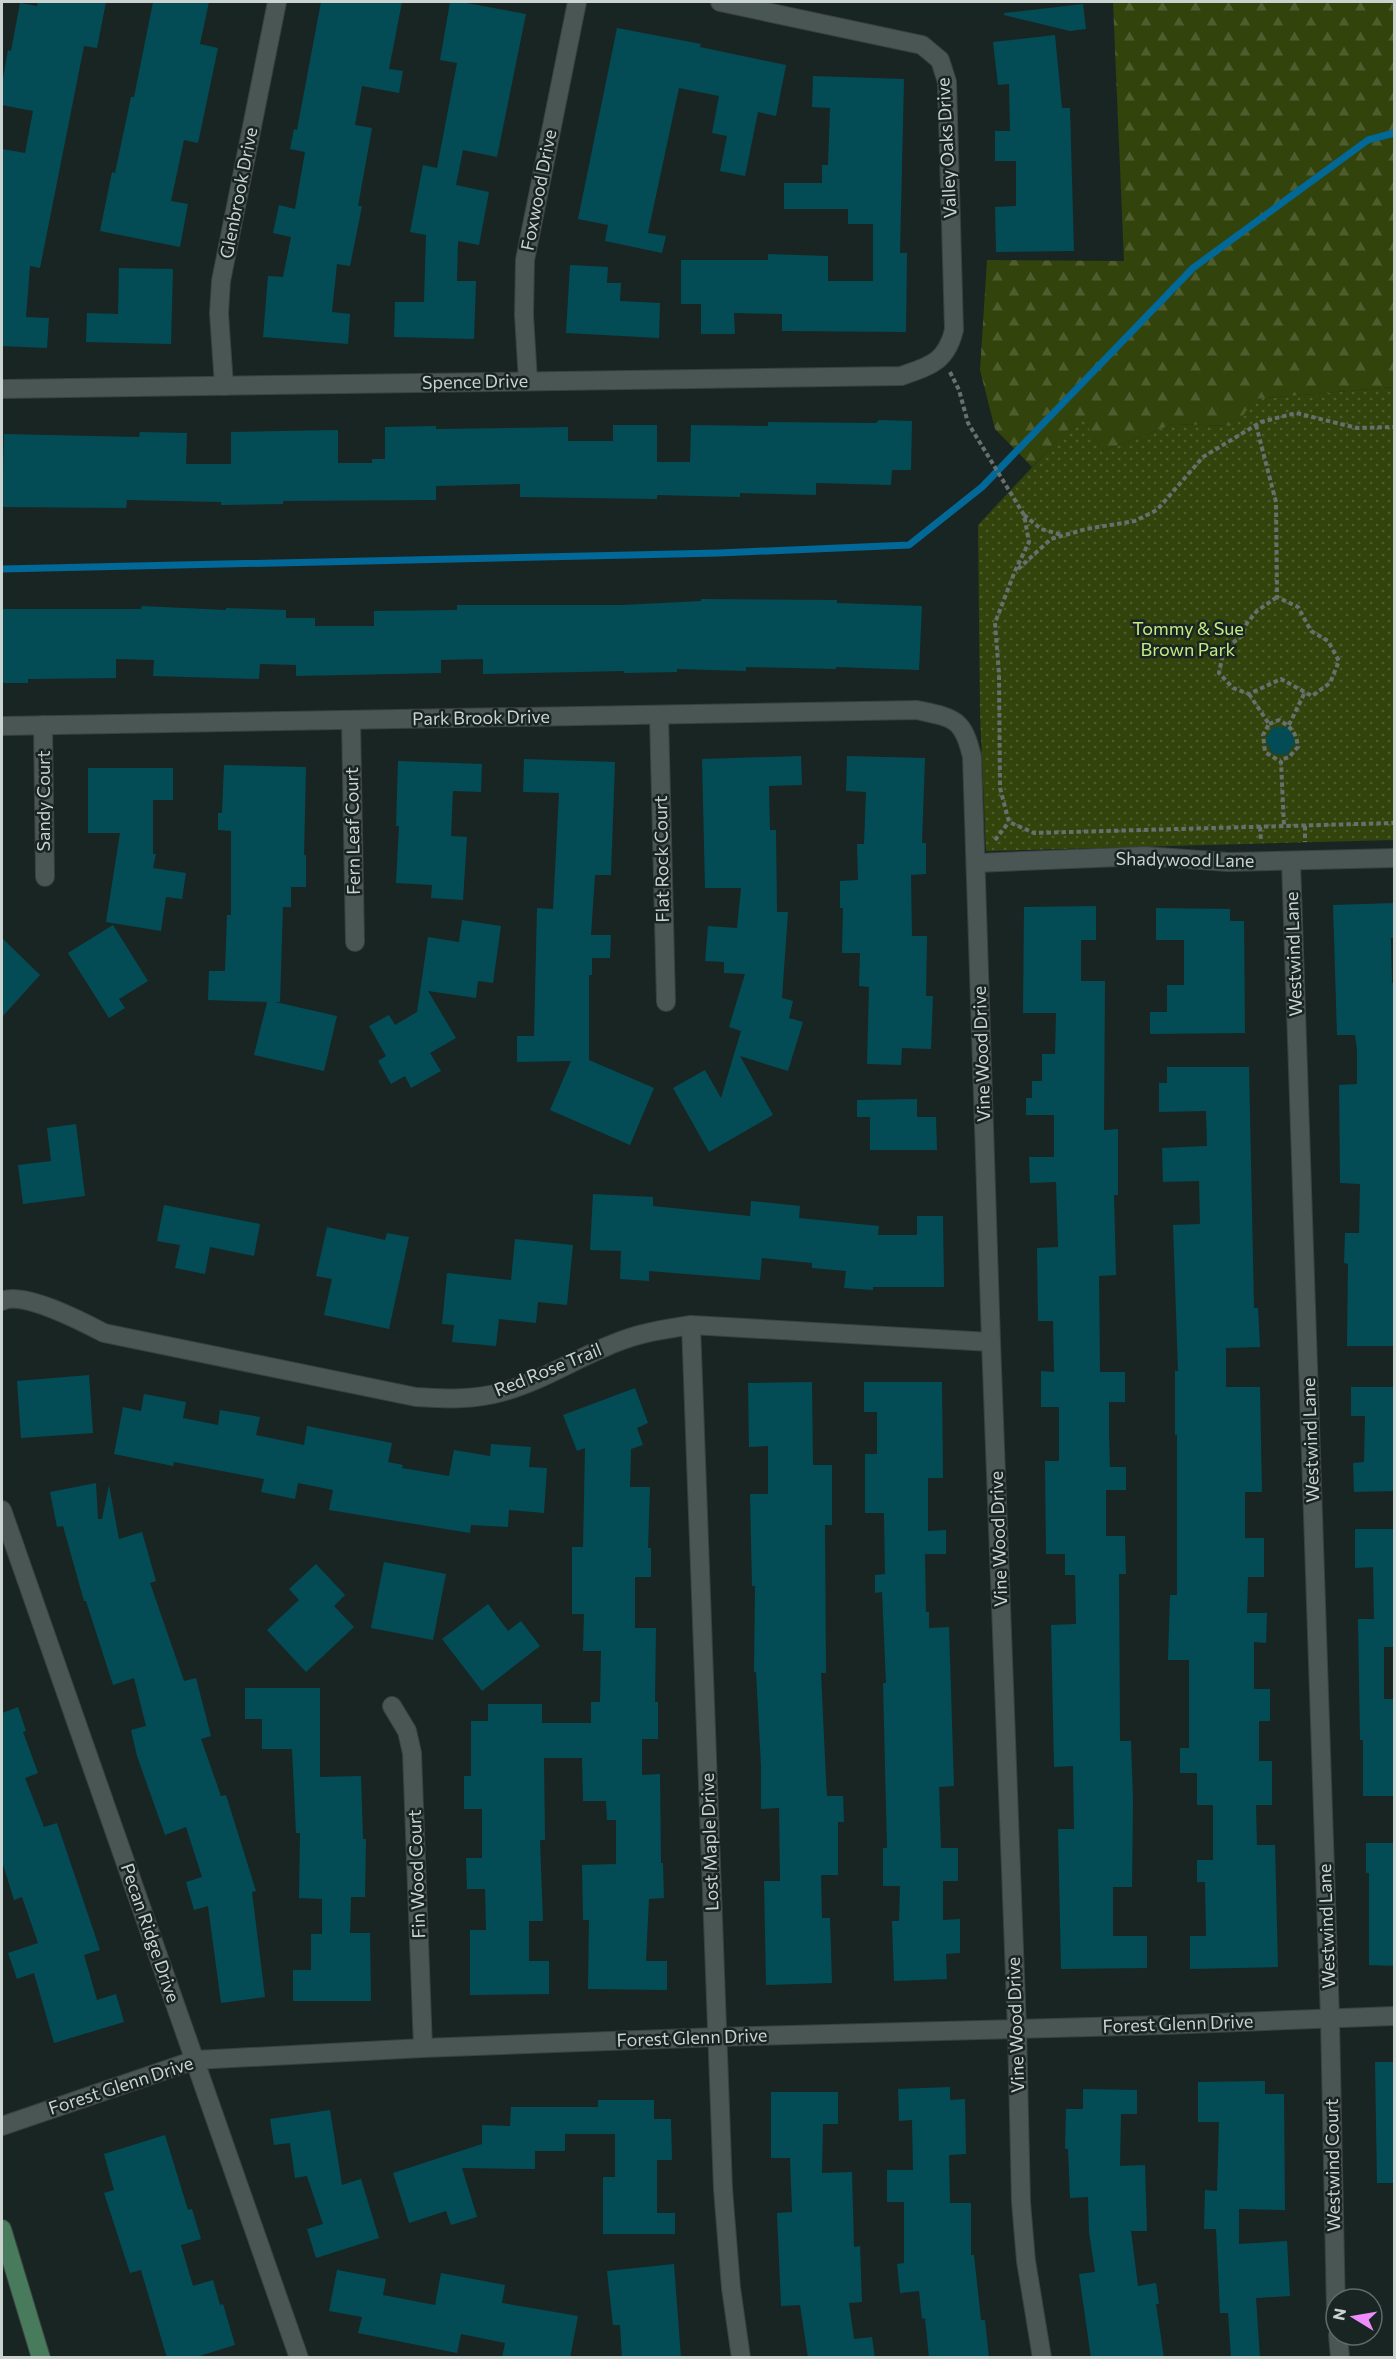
<svg xmlns="http://www.w3.org/2000/svg" width="1396" height="2359" font-family="Commissioner,sans-serif">
<defs>
<pattern id="grass-dots" width="8" height="8" patternUnits="userSpaceOnUse" patternTransform="scale(1.5)"><rect width="8" height="8" fill="#33430c"/><path d="M2 2h.1M6 6h.1" fill="none" stroke="#4f5d2e" stroke-width="1.8" stroke-linecap="round"/></pattern>
<pattern id="forest-firs" width="22" height="20" patternUnits="userSpaceOnUse" patternTransform="scale(1.5)"><rect width="22" height="20" fill="#33430c"/><path d="M5 1l3.5 6h-7zM16 11l3.5 6h-7z" fill="#4f5d2e"/></pattern>
</defs>
<rect width="100%" height="100%" fill="#192523"/>
<path fill="url(#grass-dots)" d="M1394 387V840L986 851 980 713 978 525 1081 415 1103 451 1173 424 1235 426 1254 399Z"/>
<path fill="url(#forest-firs)" d="M1113 2H1394V387L1255 399 1235 426 1173 424 1103 451 1081 416 1032 467 995 429 980 370 987 260 1124 261Z"/>
<g fill="none" stroke-linecap="round" stroke-linejoin="round">
<path stroke="#016897" stroke-width="7" d="M2 569 719 553 909 545 982 487 1193 268 1368 140 1394 133"/>
</g>
<g fill="#034c56">
<path d="M38 2H106L97 48 84 46 40 268 30 266 26 317 49 318 47 348 2 346V149L25 153 33 111 2 105V84L8 50 11 51 20 3 37 6Z"/>
<path d="M153 2H209L200 44 218 48 198 143 184 140 171 201 188 204 180 247 100 231 112 172 115 173 131 97H134Z"/>
<path d="M321 2H402L389 69 403 71 399 93 362 86 355 125 372 128 358 206H362L350 266 337 264 332 312 350 314 348 344 263 337 268 276 283 277 291 237 273 233 279 205 295 209 305 152 290 149 294 129 297 130Z"/>
<path d="M450 2H461L526 14 497 157 463 150 456 185 489 192 479 245 458 241 457 281H476L474 339 394 337 395 302H424L426 235 410 232 423 165 437 168 457 63 440 60Z"/>
<path d="M1083 4 1086 29 1070 31 1004 15V13Z"/>
<path d="M617 28 701 44 700 47 786 65 776 116 758 112 745 176 720 171 727 136 712 133 719 96 679 88 648 233 666 236 662 253 605 241 608 225 578 219Z"/>
<path d="M1055 35 1062 108H1070L1074 251 996 252 995 207 1016 206V161H995V131H1010L1009 84 998 85 993 42Z"/>
<path d="M813 76 904 79 900 253H907L906 332 782 331V314L734 313 735 334H701V304H681V260H768V254L828 256V281H873V224H848V209H784V183H822V165H828L830 108 812 107Z"/>
<path d="M570 265 608 267 607 283H621L620 301 660 303 659 338 566 333Z"/>
<path d="M119 268 173 269 171 344 86 342 87 313 118 314Z"/>
<path d="M879 420 912 421 911 470H892L891 485 816 483V495L740 493V497L657 495V499L520 497V484L436 486V500L283 501V504L221 505V502L127 500 126 508 2 507 4 434 139 437 140 432 187 433 186 464H231V432L338 430V463H372V459H385V427L436 426V429L568 427V441H613V425H657V462H690L691 425 768 426V422L876 423Z"/>
<path d="M701 599 837 600V603L922 606 919 670 836 667V669L746 667V671L677 669V672L624 673V671L483 674V659L441 660V673L296 676V665L260 664 259 679 153 676 154 660 116 659V678L28 679V683H2V609H141L142 606 226 610V608L286 610V618H315V626H374V611L457 610V605H622L701 601Z"/>
<path d="M1273 727H1288L1296 742 1287 755 1273 754 1265 740Z"/>
<path d="M801 756 802 785 769 786 770 830H776L777 912H788L782 998 793 1001 789 1018 803 1022 788 1071 740 1056 773 1115 709 1152 673 1088 705 1070 721 1098 741 1031 729 1027 745 974 724 973V962L705 961 708 926 737 928 741 888H705L702 759Z"/>
<path d="M847 756 925 758 922 843H926V874L911 875 912 936H927L926 996H933L931 1049 902 1048 901 1065 867 1064 869 987 859 986 860 953H842L843 908H840V881L858 880 857 844H864L866 792 846 791Z"/>
<path d="M524 759 615 762 611 875H595L591 935H611L610 958H592V975H589V1060L654 1088 630 1145 550 1110 571 1061 517 1062V1036H534L537 908 553 909 559 793 523 792Z"/>
<path d="M398 761 482 764 481 792 453 791 451 836 467 837 463 900 431 898 432 885 396 883 399 826H396Z"/>
<path d="M224 765 306 767 304 855H306V887H291V907H283L280 1002H275L337 1016 324 1071 254 1055 267 1002 208 1000 209 971H225L227 915H231V831L218 830V813H222Z"/>
<path d="M88 768H173V800H153V854H156L153 868 186 873 182 899 166 897 161 931 106 922 120 833H88Z"/>
<path d="M1395 903V938H1391L1392 983H1395V1346H1347L1348 1264 1344 1263 1345 1233H1359L1360 1184 1340 1183 1339 1085 1357 1084V1050L1355 1035H1337L1333 905Z"/>
<path d="M1096 906V940H1081V981H1105L1104 1130 1118 1129V1195H1114L1116 1275 1099 1276 1100 1372H1125V1402H1109V1436L1110 1467H1126V1490H1106V1536H1125L1126 1574H1119L1120 1741H1131L1133 1802 1132 1887H1113V1936H1147V1968L1061 1969 1058 1829H1074L1073 1766 1054 1767 1051 1625 1076 1624 1075 1575H1065V1554H1046L1045 1461H1059V1407H1041V1371L1054 1372 1053 1321H1038L1037 1248 1058 1247 1056 1182 1030 1183 1029 1157H1054V1115H1026V1098H1032V1081H1042V1054H1055L1056 1013H1023L1024 907Z"/>
<path d="M1156 908 1230 909V921H1244L1245 1033 1150 1034V1012H1167V985H1184V940H1156Z"/>
<path d="M462 920 501 926 493 983 478 981 476 998 428 991 456 1038 430 1053 441 1071 411 1088 405 1076 391 1084 378 1061 386 1056 369 1026 389 1015 395 1025 417 1012 428 937 459 942Z"/>
<path d="M113 925 148 981 119 999 125 1008 109 1018 68 953Z"/>
<path d="M2 938 40 975 2 1017Z"/>
<path d="M1167 1067H1249L1254 1308H1258L1260 1347 1226 1348V1387H1260L1262 1492H1245V1538H1264V1577H1248L1247 1613H1267L1266 1643 1254 1642V1689H1270V1721H1259V1761H1272V1805H1256L1257 1845H1275L1278 1967 1190 1969V1936H1206L1205 1882H1197V1860H1213V1805H1197V1773H1180V1748H1189V1660H1168L1170 1595H1177V1435H1175V1371H1178L1173 1225 1200 1224 1199 1181 1163 1182 1162 1148 1207 1146 1206 1111 1159 1112V1083H1167Z"/>
<path d="M917 1099V1117H936L937 1150H870V1117H857V1100Z"/>
<path d="M76 1124 85 1196 23 1204 18 1165 51 1161 47 1128Z"/>
<path d="M593 1194 653 1197V1206L750 1216 751 1201 800 1206 799 1218 879 1226 878 1235H917V1216H943L944 1287H873V1290L844 1288 846 1271 812 1268V1263L762 1258 760 1280 649 1271V1281L620 1279 621 1251 590 1250Z"/>
<path d="M164 1205 260 1224 254 1256 210 1247 205 1274 175 1268 180 1245 157 1241Z"/>
<path d="M327 1227 385 1240 387 1233 409 1237 389 1329 324 1315 332 1279 316 1276Z"/>
<path d="M515 1239 573 1245 567 1305 538 1302 536 1323 499 1319 496 1346 452 1342 454 1325 442 1324 447 1273 511 1280Z"/>
<path d="M89 1375 93 1433 21 1438 17 1381Z"/>
<path d="M812 1382 813 1465H832V1525H825L826 1673H821L826 1780 827 1796H843L844 1822H838V1875H821L822 1918H830L832 1983 766 1985 764 1881H780L779 1808 761 1809V1766L756 1672H754L755 1586H752L750 1494H768V1446L749 1447 748 1383Z"/>
<path d="M864 1382H942L943 1478H928V1531L946 1530V1554H925L926 1612H929V1628L949 1627 954 1786 939 1787 941 1848H958V1881H943V1920L960 1919V1953L946 1954 947 1979 894 1981 892 1921H899L900 1886H883V1848H887L883 1683H886L882 1592 875 1593V1575L885 1574 884 1513H865V1454H877V1412H864Z"/>
<path d="M1351 1387H1395V1491L1354 1492 1353 1463 1364 1462 1365 1416H1351Z"/>
<path d="M635 1388 648 1423 637 1428 643 1445 631 1449 630 1487H650L648 1548H651V1577H635V1628H656L655 1702H658V1739H642V1775L660 1774 661 1863H663L664 1898 649 1899 646 1961H667V1990L588 1989 589 1920H583L582 1865 616 1864V1820H607L606 1801H583L582 1758H544L545 1840H540L543 1921H529V1961H549V1994L470 1995V1930H486L485 1889H467L466 1858H482V1809H464V1776H471V1721H488V1704H542V1723H591V1702H600L601 1651H583L584 1614H572V1547H583L585 1448 577 1451 563 1415Z"/>
<path d="M144 1394 186 1402 183 1418 218 1425 220 1410 260 1417 256 1435 304 1445 307 1426 392 1443 388 1462 403 1465 402 1468 449 1476 454 1450 490 1456 491 1444 531 1447 529 1467 547 1468 544 1513 509 1510 508 1527 471 1525 470 1533 329 1510 333 1490 298 1483 295 1499 261 1492 264 1479 174 1462 173 1466 114 1454 123 1407 141 1411Z"/>
<path d="M96 1483 98 1519H102L109 1485 119 1539 142 1532 156 1581 150 1583 184 1681 196 1678 211 1736 201 1739 221 1796 226 1795 256 1891 252 1892 265 1997 221 2003 208 1906 194 1910 186 1882 202 1877 186 1827 165 1835 137 1756 131 1730 146 1726 134 1678 113 1685 86 1601H84L63 1526 57 1527 50 1492Z"/>
<path d="M1355 1529H1395V1647H1384V1699H1395V1796H1363V1740H1360L1358 1619H1374L1373 1567 1355 1568Z"/>
<path d="M384 1562 446 1574 433 1640 371 1628Z"/>
<path d="M316 1564 345 1595 334 1606 354 1627 306 1672 267 1630 299 1600 289 1589Z"/>
<path d="M488 1604 508 1631 521 1621 540 1646 482 1691 442 1639Z"/>
<path d="M245 1688H320V1777L361 1776 363 1839H366L365 1897H351L350 1933H370L371 2001H293V1970H311V1934H322V1899L299 1898 300 1833H296L292 1749H262V1719H245Z"/>
<path d="M18 1707 26 1731 23 1732 38 1773 25 1778 44 1827 57 1823 100 1950 84 1955 97 2000 116 1994 124 2022 54 2043 34 1973 17 1979 8 1953 38 1943 22 1897 14 1900 2 1861V1713Z"/>
<path d="M1366 1843H1395V1966L1369 1965V1873H1366Z"/>
<path d="M1375 2062H1395V2183H1377Z"/>
<path d="M1265 2081V2094H1284L1285 2210 1239 2209V2244L1287 2241 1290 2296 1256 2298 1260 2358H1231L1228 2313H1220L1216 2229H1204L1205 2190 1217 2191 1219 2122H1198V2082Z"/>
<path d="M950 2087V2100L965 2099 966 2154 949 2155 950 2203H971V2255H974L981 2320H985L989 2358H929L925 2318 922 2319 919 2291 900 2293 897 2264 904 2263V2202H887V2170H913L912 2120 899 2121 898 2089Z"/>
<path d="M1083 2089 1137 2090V2114H1121L1120 2166 1145 2165 1147 2231H1131L1138 2286 1156 2283 1159 2304H1156L1164 2358H1091L1079 2274 1095 2272 1089 2232 1088 2197 1070 2198 1068 2149H1065L1066 2109H1083Z"/>
<path d="M771 2092H838V2124H823L822 2173 852 2172 854 2247 860 2246 862 2302 849 2303 854 2339 872 2337 875 2358H808L800 2305 781 2306 777 2213 792 2212 790 2158H771Z"/>
<path d="M598 2100H654V2119H671L672 2160H657V2213H675V2234H603V2177H615V2134H565V2151H535V2169L462 2168 477 2217 451 2225 446 2211 409 2223 393 2173 482 2144V2125L510 2126 511 2107H598Z"/>
<path d="M330 2110 342 2185 361 2179 379 2238 316 2258 307 2229 323 2224 307 2176 295 2178 290 2143 274 2145 270 2119Z"/>
<path d="M165 2135 188 2210 192 2209 201 2239 181 2245 193 2286 213 2280 220 2305 223 2304 235 2345 193 2358H167L141 2270 130 2273 104 2193 114 2190 104 2154Z"/>
<path d="M674 2264 681 2358H622L620 2325H613L607 2271Z"/>
<path d="M337 2270 386 2279 383 2295 435 2305 441 2273 505 2285 502 2303 578 2316 570 2358H502L505 2343 461 2334 457 2353 358 2333 362 2317 329 2311Z"/>
</g>
<g fill="none" stroke-linecap="round" stroke-linejoin="round">
<defs>
<g id="minor">
<path d="M528 381 524 315 525 260 577 2"/>
<path d="M224 386 219 313 221 281 277 2"/>
<path d="M2 389 901 376C929 366 946 363 954 330L947 82 940 60 922 45 720 2"/>
<path d="M659 715 666 1002"/>
<path d="M351 721 355 942"/>
<path d="M43 725 45 877"/>
<path d="M2 726 917 710C954 718 963 718 972 757L991 1342 1017 2029 1021 2202 1026 2261 1042 2358"/>
<path d="M1291 862 1330 2019 1336 2311"/>
<path d="M976 863 1145 856 1228 862 1394 858"/>
<path d="M2 1301C22 1290 85 1323 104 1333L416 1397C445 1399 474 1400 502 1392 542 1381 577 1358 615 1343 639 1333 665 1329 691 1325L991 1342"/>
<path d="M691 1325 723 2189 731 2288 741 2358"/>
<path d="M2 1510 299 2358"/>
<path d="M392 1706 407 1731 412 1753 423 2048"/>
<path d="M2 2126 195 2060 423 2048 718 2037 1164 2025 1394 2016"/>
<path d="M1338 2335 1340 2358"/>
</g>
<path id="primary" d="M2 2229 41 2358"/>
</defs>
<use href="#minor" stroke="#38413f" stroke-width="20"/>
<use href="#primary" stroke="#38413f" stroke-width="20"/>
<g stroke="#66716f" stroke-width="4" stroke-dasharray="4.5 3" stroke-linecap="butt">
<path d="M950 372 959 390 968 423 1024 515 1029 542 1015 571 995 623 999 674 1000 788 1009 822 1034 833 1394 823"/>
<path d="M1256 425 1276 502 1277 597 1298 607 1311 631 1328 641 1339 661 1330 683 1312 696 1281 679 1249 694 1233 688 1219 673 1224 649 1242 636 1247 623 1257 611 1277 597"/>
<path d="M1024 515 1041 529 1062 535"/>
<path d="M1018 569 1051 539 1086 529 1135 521 1157 510 1203 457 1261 422 1296 413 1357 428 1394 427"/>
<path d="M1249 694 1269 724 1263 735 1265 752 1281 762 1284 826"/>
<path d="M1269 724 1279 720C1292 728 1296 732 1298 747L1289 757 1280 760"/>
<path d="M1289 725 1305 692"/>
<path d="M1305 826V842"/>
<path d="M1260 827 1261 841"/>
<path d="M995 840 1009 822"/>
</g>
<use href="#minor" stroke="#495653" stroke-width="18"/>
<use href="#primary" stroke="#477b5b" stroke-width="18"/>
</g>
<g text-anchor="middle" stroke-width="5" stroke-linejoin="round" paint-order="stroke">
<g font-size="18" fill="#cbd3d1" stroke="#192523">
<text transform="translate(947 148) rotate(-93)" y="6">Valley Oaks Drive</text>
<text transform="translate(539 190) rotate(-79)" y="6">Foxwood Drive</text>
<text transform="translate(239 193) rotate(-79)" y="6">Glenbrook Drive</text>
<text transform="translate(475 382) rotate(-1)" y="6">Spence Drive</text>
<text transform="translate(481 718) rotate(-1)" y="6">Park Brook Drive</text>
<text transform="translate(44 801) rotate(-90)" y="6">Sandy Court</text>
<text transform="translate(353 831) rotate(-91)" y="6">Fern Leaf Court</text>
<text transform="translate(662 859) rotate(-91)" y="6">Flat Rock Court</text>
<text transform="translate(1185 860) rotate(1)" y="6">Shadywood Lane</text>
<text transform="translate(1294 954) rotate(-92)" y="6">Westwind Lane</text>
<text transform="translate(982 1054) rotate(-92)" y="6">Vine Wood Drive</text>
<text transform="translate(548 1370) rotate(-22)" y="6">Red Rose Trail</text>
<text transform="translate(1311 1440) rotate(-92)" y="6">Westwind Lane</text>
<text transform="translate(999 1539) rotate(-92)" y="6">Vine Wood Drive</text>
<text transform="translate(710 1842) rotate(-92)" y="6">Lost Maple Drive</text>
<text transform="translate(417 1874) rotate(-92)" y="6">Fin Wood Court</text>
<text transform="translate(1327 1926) rotate(-92)" y="6">Westwind Lane</text>
<text transform="translate(150 1933) rotate(71)" y="6">Pecan Ridge Drive</text>
<text transform="translate(1178 2024) rotate(-2)" y="6">Forest Glenn Drive</text>
<text transform="translate(1016 2025) rotate(-92)" y="6">Vine Wood Drive</text>
<text transform="translate(692 2038) rotate(-2)" y="6">Forest Glenn Drive</text>
<text transform="translate(121 2086) rotate(-18)" y="6">Forest Glenn Drive</text>
<text transform="translate(1333 2165) rotate(-91)" y="6">Westwind Court</text>
</g>
<g font-size="18" fill="#c6eb82" stroke="#192523">
<text x="1188" y="635">Tommy &amp; Sue<tspan x="1188" dy="21">Brown Park</tspan></text>
</g>
</g>
<rect width="1396" height="2359" fill="none" stroke="#cbd3d1" stroke-width="6"/>
<g transform="translate(1354 2317) rotate(281)"><circle r="28" fill="#192523" stroke="#606b69" stroke-width="1.5"/>
<path d="M0-4.5L10 22L0 15L-10 22Z" fill="#ed8cfa"/>
<text y="-9" font-size="16" font-weight="bold" text-anchor="middle" fill="#cbd3d1">N</text>
</g>
</svg>
